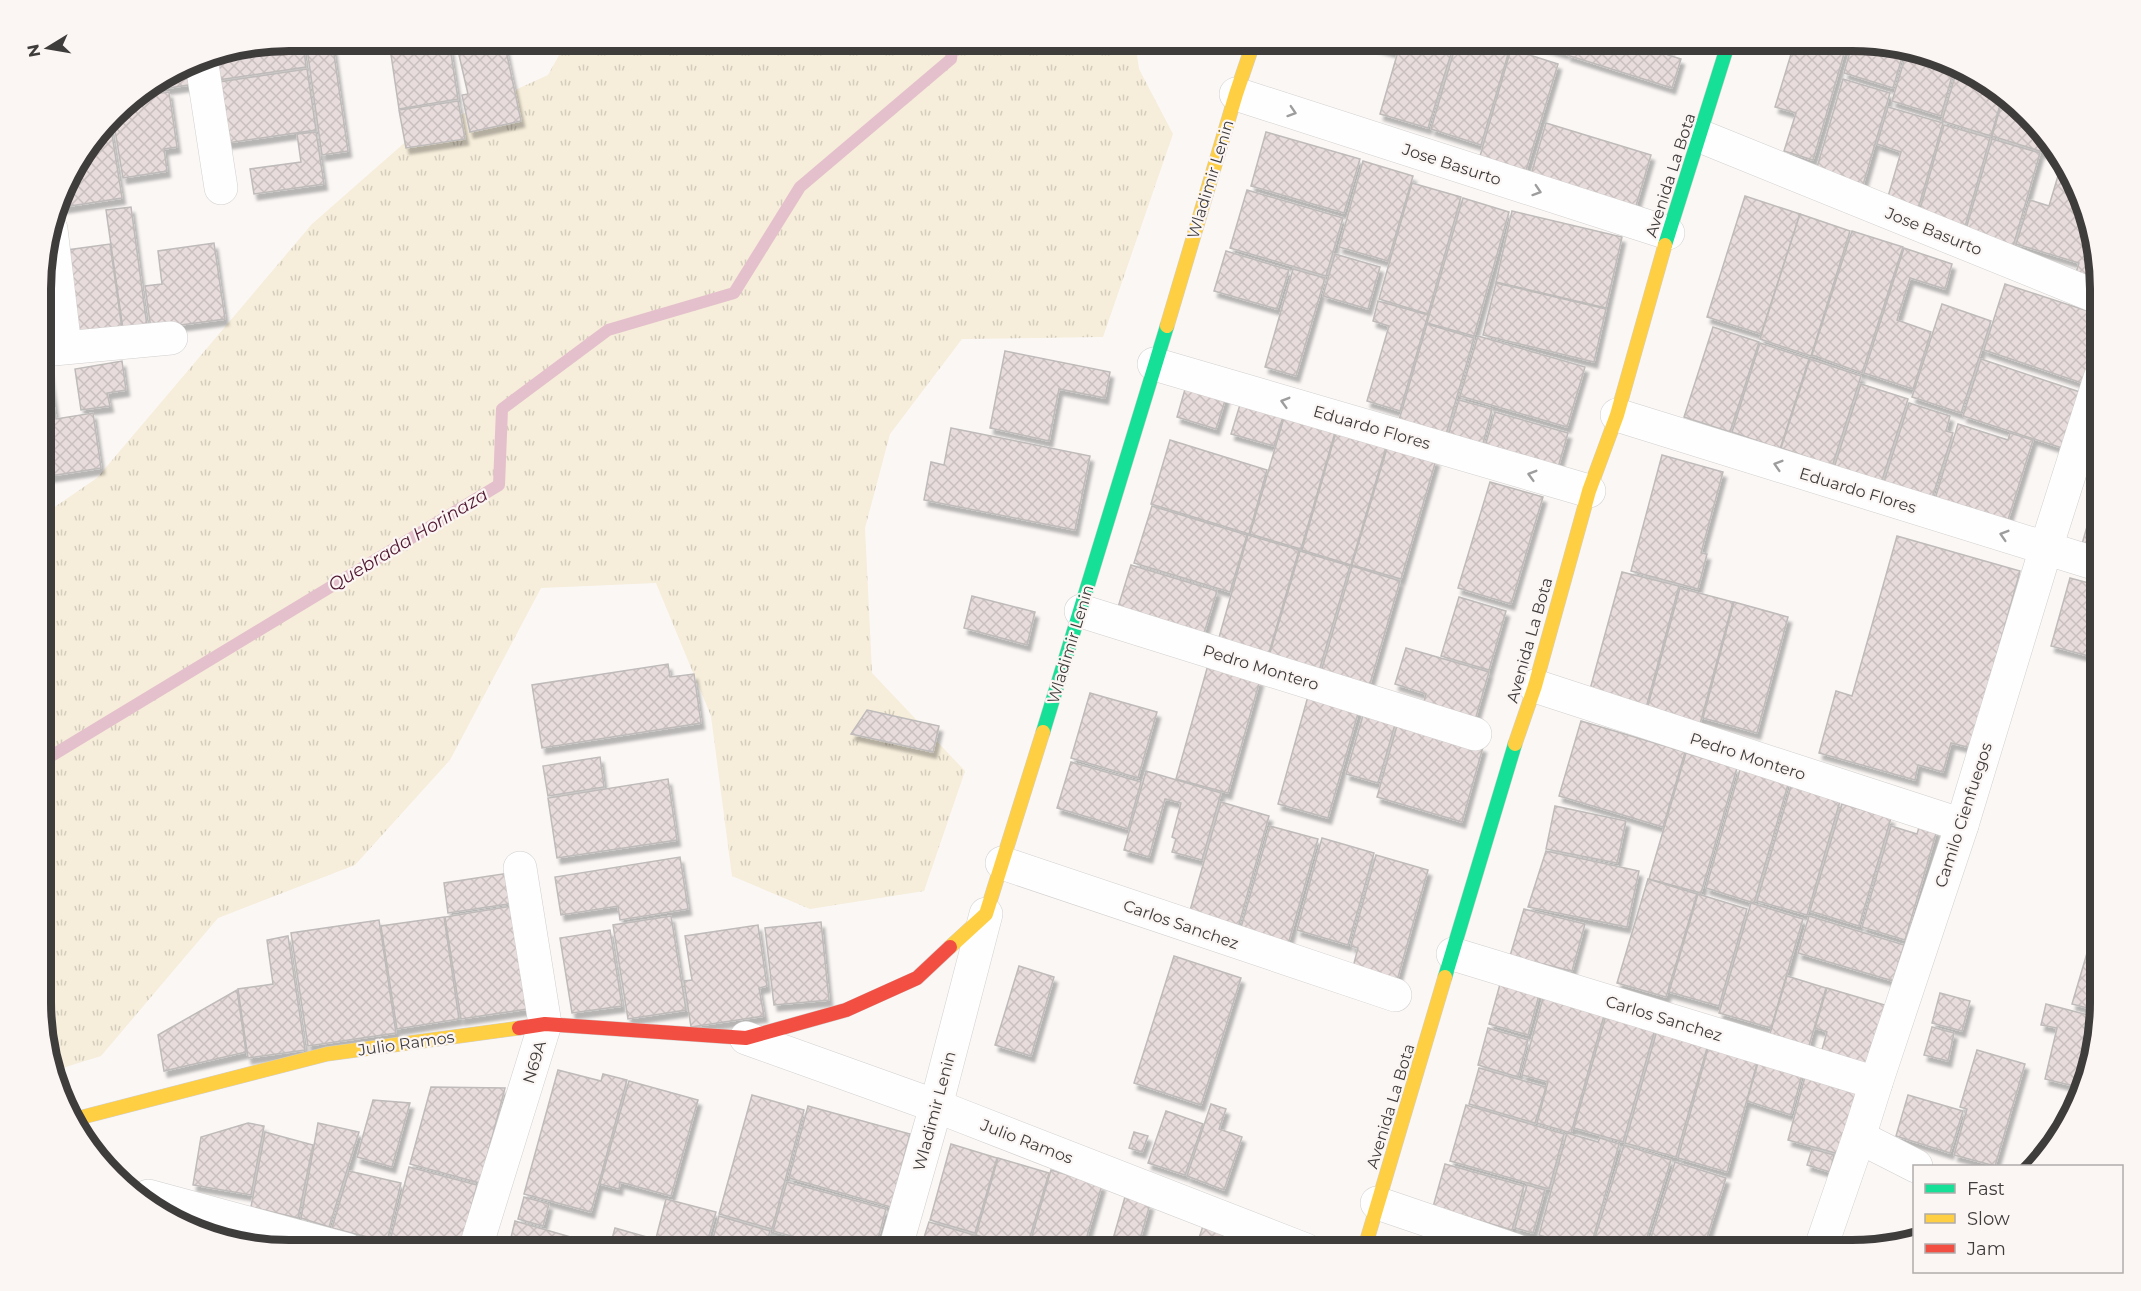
<svg xmlns="http://www.w3.org/2000/svg" width="2141" height="1291" font-family="Montserrat,sans-serif">
<defs>
<pattern id="grass-tufts" width="24" height="20" patternUnits="userSpaceOnUse" patternTransform="scale(1.5)"><rect width="24" height="20" fill="#f6edda"/><path d="M3 7l-1-3M5 7V3M7 7l1-3M15 17l-1-3M17 17v-4M19 17l1-3" fill="none" stroke="#d4ccbc"/></pattern>
<pattern id="building-cross-hatch" width="8" height="8" patternUnits="userSpaceOnUse" patternTransform="scale(1.5)"><rect width="8" height="8" fill="#e8dddc"/><path d="M0 0l8 8M0 8l8-8" fill="none" stroke="#c8bfbe"/></pattern>
<filter id="shadow"><feDropShadow dx="3.5" dy="6" stdDeviation="1.5" flood-color="#0004"/></filter>
</defs>
<rect width="100%" height="100%" fill="#faf7f5"/>
<path fill="url(#grass-tufts)" d="M567 41H1135L1139 69 1173 134 1103 337 962 339 890 434 865 528 872 673 965 771 924 891 810 909 732 876 711 716 656 583 541 588 450 760 355 865 218 918 101 1056 56 1070 43 1034V515L97 478 312 224 410 138 548 75Z"/>
<g fill="none" stroke-linecap="round" stroke-linejoin="round">
<path stroke="#e4c0cc" stroke-width="12" d="M43 761 499 485 502 409 608 330 734 293 800 187 951 59 953 41"/>
</g>
<g fill="url(#building-cross-hatch)" stroke="#bebbba" stroke-width="1.5" filter="url(#shadow)">
<path d="M289 40 303 41 306 67 218 80 215 55Z"/>
<path d="M306 41H332L348 151 322 155Z"/>
<path d="M389 41H449L458 99 399 109Z"/>
<path d="M465 41H504L521 121 470 132 462 95 468 94 456 42Z"/>
<path d="M1356 41H1398L1395 52Z"/>
<path d="M1401 41H1455L1428 128 1380 114Z"/>
<path d="M1457 41H1512L1481 145 1431 129Z"/>
<path d="M1525 41H1569L1565 53Z"/>
<path d="M1571 41H1673L1668 55 1681 59 1672 88 1567 55Z"/>
<path d="M1795 41H1826L1846 47 1813 160 1784 151 1796 113 1775 107Z"/>
<path d="M1853 41 1905 47 1893 88 1844 73Z"/>
<path d="M1908 48 1917 49 1955 65 1941 116 1892 101Z"/>
<path d="M1511 49 1558 64 1524 177 1478 163Z"/>
<path d="M192 61 195 84 142 92Z"/>
<path d="M1958 66 1977 74 2002 98 1991 136 1942 121Z"/>
<path d="M307 69 316 130 227 143 219 82Z"/>
<path d="M1843 79 1890 93 1860 195 1813 181Z"/>
<path d="M169 92 177 147 164 149 167 171 123 178 113 118 125 102 133 97Z"/>
<path d="M2003 99 2047 140 2043 152 1992 136Z"/>
<path d="M458 101 465 139 406 148 399 110Z"/>
<path d="M1888 107 1943 123 1916 216 1885 207 1901 152 1877 144Z"/>
<path d="M110 122 122 198 57 208 66 179Z"/>
<path d="M1546 123 1651 155 1633 216 1528 185Z"/>
<path d="M1944 125 1990 138 1964 230 1918 216Z"/>
<path d="M316 132 324 184 254 194 250 169 301 162 297 134Z"/>
<path d="M1266 132 1360 159 1344 213 1251 186Z"/>
<path d="M1992 139 2040 153 2012 250 1964 236Z"/>
<path d="M2063 159 2087 209 2100 272V286L2074 279 2079 263 2016 244 2030 200 2049 206Z"/>
<path d="M1363 161 1413 176 1388 261 1339 247Z"/>
<path d="M1412 183 1461 197 1428 314 1379 299Z"/>
<path d="M1247 190 1343 218 1326 276 1230 248Z"/>
<path d="M1745 196 1800 214 1761 334 1707 317Z"/>
<path d="M1463 198 1509 212 1474 336 1427 323Z"/>
<path d="M131 207 147 326 123 329 106 210Z"/>
<path d="M1512 211 1622 237 1606 308 1496 282Z"/>
<path d="M1800 214 1850 231 1811 356 1760 339Z"/>
<path d="M1852 231 1903 247 1862 373 1812 355Z"/>
<path d="M214 243 225 319 151 329 145 286 162 284 158 251Z"/>
<path d="M110 244 122 329 79 335 67 250Z"/>
<path d="M1904 248 1952 264 1945 289 1910 278 1897 320 1931 332 1913 389 1864 373Z"/>
<path d="M1226 251 1289 270 1277 309 1214 291Z"/>
<path d="M1335 254 1380 267 1368 309 1323 296Z"/>
<path d="M1293 269 1325 278 1296 376 1265 367Z"/>
<path d="M1496 283 1606 309 1594 362 1483 335Z"/>
<path d="M2005 284 2100 315V328L2082 383 1984 350Z"/>
<path d="M1378 301 1428 315 1400 411 1367 401 1389 326 1373 321Z"/>
<path d="M1942 304 1991 321 1961 413 1912 397Z"/>
<path d="M1427 324 1474 338 1444 441 1397 427Z"/>
<path d="M1713 327 1759 342 1730 432 1684 417Z"/>
<path d="M1478 336 1585 367 1567 427 1460 396Z"/>
<path d="M1760 343 1809 359 1780 449 1732 432Z"/>
<path d="M1005 351 1110 372 1105 398 1059 389 1049 441 990 428Z"/>
<path d="M1810 359 1861 376 1829 476 1807 457 1781 448Z"/>
<path d="M1981 359 2080 392 2062 448 1963 416Z"/>
<path d="M122 361 126 390 107 393 110 406 81 410 75 369Z"/>
<path d="M49 370 56 419 93 413 101 468 43 477V371Z"/>
<path d="M1188 379 1228 391 1216 429 1177 417Z"/>
<path d="M1861 384 1908 399 1881 483 1834 468Z"/>
<path d="M1243 395 1286 407 1274 446 1231 434Z"/>
<path d="M1459 400 1492 409 1480 455 1445 445Z"/>
<path d="M1909 403 1950 416 1946 431 1953 433 1932 498 1884 482Z"/>
<path d="M1495 412 1568 433 1555 478 1482 457Z"/>
<path d="M1285 414 1336 429 1301 549 1250 534Z"/>
<path d="M1958 424 2008 440 2010 433 2033 440 2007 523 1935 499Z"/>
<path d="M951 428 1090 456 1075 530 924 500 931 462 944 465Z"/>
<path d="M1337 429 1387 444 1351 565 1302 550Z"/>
<path d="M1170 440 1267 470 1249 534 1151 504Z"/>
<path d="M1388 445 1436 460 1401 579 1352 565Z"/>
<path d="M1662 455 1723 472 1701 553 1707 554 1698 589 1631 571Z"/>
<path d="M2100 474V502L2093 500Z"/>
<path d="M1490 482 1543 497 1511 604 1458 588Z"/>
<path d="M2094 502 2100 503V557L2080 551Z"/>
<path d="M1152 506 1247 535 1230 592 1134 563Z"/>
<path d="M1248 535 1299 550 1268 656 1218 641Z"/>
<path d="M1897 536 2020 571 1971 748 1951 743 1943 772 1918 765 1915 780 1819 753 1836 691 1852 696Z"/>
<path d="M1300 551 1350 566 1319 671 1269 656Z"/>
<path d="M1131 565 1217 591 1201 643 1115 617Z"/>
<path d="M1352 566 1400 581 1369 687 1321 672Z"/>
<path d="M1622 572 1679 586 1646 708 1589 693Z"/>
<path d="M2070 578 2100 586V659L2051 646Z"/>
<path d="M1680 588 1733 602 1700 724 1647 709Z"/>
<path d="M972 596 1035 612 1027 645 964 628Z"/>
<path d="M1459 597 1506 611 1489 670 1441 656Z"/>
<path d="M1734 602 1788 617 1757 733 1703 718Z"/>
<path d="M1406 648 1489 672 1473 727 1421 712 1426 694 1395 684Z"/>
<path d="M2100 663V712L2087 708Z"/>
<path d="M668 664 670 677 694 674 701 723 542 748 532 685Z"/>
<path d="M1208 665 1260 680 1228 793 1176 779Z"/>
<path d="M1310 689 1361 703 1328 818 1278 804Z"/>
<path d="M1090 693 1157 712 1138 778 1071 758Z"/>
<path d="M867 710 939 726 933 752 851 734Z"/>
<path d="M1364 712 1396 721 1378 783 1346 774Z"/>
<path d="M1581 721 1685 752 1663 827 1559 796Z"/>
<path d="M1398 722 1483 747 1462 822 1377 797Z"/>
<path d="M1686 753 1737 768 1701 893 1649 879Z"/>
<path d="M600 757 604 787 548 796 543 766Z"/>
<path d="M1071 762 1141 782 1128 829 1057 808Z"/>
<path d="M1741 766 1789 781 1754 903 1706 888Z"/>
<path d="M1146 771 1221 793 1202 860 1172 852 1176 839 1172 837 1181 803 1165 799 1149 857 1124 850Z"/>
<path d="M668 779 677 840 557 858 548 798Z"/>
<path d="M1791 786 1840 801 1807 915 1757 901Z"/>
<path d="M1221 802 1269 816 1236 935 1187 921Z"/>
<path d="M1842 804 1891 818 1859 926 1810 911Z"/>
<path d="M1555 806 1626 821 1617 863 1546 849Z"/>
<path d="M1920 824 1937 830 1905 940 1862 927 1891 826 1917 834Z"/>
<path d="M1270 826 1318 839 1287 948 1238 938Z"/>
<path d="M1322 838 1374 853 1348 945 1297 930Z"/>
<path d="M1546 851 1639 871 1627 927 1528 907Z"/>
<path d="M1376 855 1428 870 1395 988 1351 975 1358 948 1351 946Z"/>
<path d="M680 857 688 909 620 920 618 906 561 915 555 877Z"/>
<path d="M509 873 514 903 448 913 444 883Z"/>
<path d="M1648 879 1697 894 1666 997 1617 983Z"/>
<path d="M1698 894 1747 909 1719 1006 1669 992Z"/>
<path d="M1751 903 1803 919 1771 1028 1719 1013Z"/>
<path d="M512 906 527 1009 461 1019 445 917Z"/>
<path d="M1524 909 1585 924 1572 971 1510 956Z"/>
<path d="M671 916 686 1010 628 1019 613 925Z"/>
<path d="M1809 916 1904 945 1893 981 1798 953Z"/>
<path d="M444 917 459 1019 397 1029 381 926Z"/>
<path d="M379 920 396 1033 308 1046 291 933Z"/>
<path d="M821 922 829 1000 774 1005 765 928Z"/>
<path d="M758 925 767 986 759 988 764 1016 691 1027 684 981 692 980 685 936Z"/>
<path d="M610 930 622 1006 572 1013 560 938Z"/>
<path d="M288 936 305 1050 248 1058 238 989 273 984 267 940Z"/>
<path d="M2090 943 2100 946 2099 1011 2072 1004Z"/>
<path d="M1174 956 1241 978 1201 1105 1134 1083Z"/>
<path d="M1019 966 1054 977 1031 1056 995 1045Z"/>
<path d="M1787 976 1826 988 1808 1049 1769 1037Z"/>
<path d="M1502 977 1541 988 1528 1035 1489 1024Z"/>
<path d="M1827 988 1888 1006 1869 1068 1821 1053 1827 1032 1815 1028Z"/>
<path d="M237 990 246 1052 164 1071 158 1035Z"/>
<path d="M1940 993 1970 1001 1962 1031 1932 1023Z"/>
<path d="M1544 994 1605 1012 1571 1133 1537 1123 1548 1082 1522 1075Z"/>
<path d="M2046 1004 2092 1016 2074 1086 2045 1079 2057 1028 2041 1025Z"/>
<path d="M1607 1012 1656 1026 1623 1142 1574 1128Z"/>
<path d="M1658 1027 1709 1041 1676 1157 1625 1143Z"/>
<path d="M1932 1027 1954 1033 1948 1061 1924 1055Z"/>
<path d="M1488 1028 1528 1040 1518 1077 1478 1065Z"/>
<path d="M1710 1041 1759 1056 1727 1172 1678 1158Z"/>
<path d="M1977 1050 2025 1064 1995 1166 1954 1155 1967 1109 1960 1107Z"/>
<path d="M1760 1056 1804 1068 1791 1115 1747 1101Z"/>
<path d="M1479 1068 1546 1087 1535 1123 1469 1104Z"/>
<path d="M558 1070 601 1081 603 1074 627 1080 591 1212 524 1194Z"/>
<path d="M2080 1070 2084 1071 2067 1127 2064 1130Z"/>
<path d="M1806 1073 1858 1088 1839 1154 1788 1140Z"/>
<path d="M629 1081 698 1100 671 1196 620 1182 619 1189 600 1184Z"/>
<path d="M431 1087 505 1088 480 1183 410 1164Z"/>
<path d="M752 1095 804 1110 772 1229 719 1214Z"/>
<path d="M1908 1095 1963 1111 1950 1153 1896 1136Z"/>
<path d="M373 1100 410 1103 392 1167 357 1157Z"/>
<path d="M1211 1104 1226 1109 1219 1129 1242 1137 1224 1190 1187 1176Z"/>
<path d="M1466 1105 1564 1134 1549 1189 1450 1161Z"/>
<path d="M808 1106 910 1134 891 1207 789 1178Z"/>
<path d="M1166 1111 1203 1124 1185 1175 1148 1163Z"/>
<path d="M248 1123 264 1126 251 1195 193 1185 201 1137Z"/>
<path d="M318 1123 359 1132 329 1227 301 1218Z"/>
<path d="M265 1132 313 1145 298 1218 251 1207Z"/>
<path d="M1134 1132 1148 1136 1142 1152 1129 1148Z"/>
<path d="M1567 1133 1598 1142 1600 1138 1619 1144 1590 1250 1539 1235Z"/>
<path d="M951 1144 997 1158 975 1233 930 1220Z"/>
<path d="M1624 1145 1671 1160 1643 1250H1591Z"/>
<path d="M1812 1149 1834 1155 1830 1172 1807 1165Z"/>
<path d="M998 1158 1049 1173 1026 1250 976 1235Z"/>
<path d="M1675 1162 1726 1178 1703 1250H1647Z"/>
<path d="M1445 1164 1524 1186 1512 1230 1433 1207Z"/>
<path d="M409 1167 477 1185 460 1250H447L434 1247 433 1250H408L389 1245Z"/>
<path d="M1051 1170 1102 1185 1083 1250H1028Z"/>
<path d="M349 1171 401 1183 387 1242 332 1228Z"/>
<path d="M787 1182 886 1209 875 1250H842L773 1231Z"/>
<path d="M1527 1185 1545 1190 1533 1233 1515 1228Z"/>
<path d="M524 1197 549 1204 543 1226 518 1219Z"/>
<path d="M1125 1197 1150 1204 1137 1250H1085L1088 1239 1111 1246Z"/>
<path d="M666 1199 716 1212 705 1250H653Z"/>
<path d="M719 1216 770 1231 765 1250H710Z"/>
<path d="M515 1221 588 1242 586 1250H508Z"/>
<path d="M929 1222 1025 1250H920Z"/>
<path d="M191 1225 242 1241 241 1244 224 1242 190 1228Z"/>
<path d="M1203 1226 1258 1242 1255 1250H1195Z"/>
<path d="M615 1228 654 1239 651 1250H609Z"/>
<path d="M1424 1237 1466 1250H1420Z"/>
<path d="M772 1238 816 1250H769Z"/>
</g>
<g fill="none" stroke-linecap="round" stroke-linejoin="round">
<defs>
<g id="street">
<path d="M201 58 221 188"/>
<path d="M1236 94 1668 233"/>
<path d="M1700 136 2100 298"/>
<path d="M51 229 65 347"/>
<path d="M43 350 171 338"/>
<path d="M1154 364 1589 491"/>
<path d="M1617 415 2100 565"/>
<path d="M1081 611 1475 734"/>
<path d="M1535 686 1962 825"/>
<path d="M1002 863 1395 995"/>
<path d="M1453 954 1876 1083"/>
<path d="M746 1038 936 1106 1306 1250"/>
<path d="M1859 1137 1916 1166"/>
<path d="M148 1196 348 1250"/>
<path d="M1377 1203 1515 1250"/>
<path d="M475 1250 545 1024 520 868"/>
<path d="M895 1250 936 1106 986 914"/>
<path d="M1820 1250 1859 1137 1876 1083 1962 825 2046 548 2100 378"/>
</g>
<g id="fast">
<path d="M1665 245 1729 41"/>
<path d="M1043 732 1167 326"/>
<path d="M1445 977 1515 744"/>
</g>
<g id="slow">
<path d="M1167 326 1236 94 1254 41"/>
<path d="M1515 744 1535 686 1589 491 1617 415 1665 245"/>
<path d="M950 947 986 914 1043 732"/>
<path d="M75 1119 327 1054 519 1028"/>
<path d="M1364 1250 1445 977"/>
</g>
<path id="jam" d="M519 1028 545 1024 746 1038 846 1010 917 978 950 947"/>
</defs>
<use href="#street" stroke="#d2cfce" stroke-width="34"/>
<use href="#fast" stroke="#d2cfce" stroke-width="15"/>
<use href="#slow" stroke="#d2cfce" stroke-width="15"/>
<use href="#jam" stroke="#d2cfce" stroke-width="15"/>
<use href="#street" stroke="#fefefe" stroke-width="33"/>
<use href="#fast" stroke="#16e098" stroke-width="14"/>
<use href="#slow" stroke="#ffcf43" stroke-width="14"/>
<use href="#jam" stroke="#f24e42" stroke-width="14"/>
</g>
<defs><path id="oneway-chevron" d="M-2-3.5L2.5 0L-2 3.5" fill="none" stroke-width="1.6" stroke-linecap="round" stroke-linejoin="round" transform="scale(1.5)"/></defs>
<g stroke="#9e9d9d">
<use href="#oneway-chevron" transform="translate(1292 112) rotate(18)"/>
<use href="#oneway-chevron" transform="translate(1537 191) rotate(18)"/>
<use href="#oneway-chevron" transform="translate(1285 402) rotate(-164)"/>
<use href="#oneway-chevron" transform="translate(1778 465) rotate(-163)"/>
<use href="#oneway-chevron" transform="translate(1532 475) rotate(-164)"/>
<use href="#oneway-chevron" transform="translate(2004 535) rotate(-163)"/>
</g>
<g text-anchor="middle" stroke-width="4.5" stroke-linejoin="round" paint-order="stroke">
<g font-size="16" fill="#3f3c3c" stroke="#fbf6f4">
<text transform="translate(1452 164) rotate(18)" y="6">Jose Basurto</text>
<text transform="translate(1670 175) rotate(-72)" y="6">Avenida La Bota</text>
<text transform="translate(1210 179) rotate(-73)" y="6">Wladimir Lenin</text>
<text transform="translate(1934 231) rotate(22)" y="6">Jose Basurto</text>
<text transform="translate(1372 427) rotate(16)" y="6">Eduardo Flores</text>
<text transform="translate(1858 490) rotate(17)" y="6">Eduardo Flores</text>
<text transform="translate(1529 640) rotate(-74)" y="6">Avenida La Bota</text>
<text transform="translate(1070 644) rotate(-73)" y="6">Wladimir Lenin</text>
<text transform="translate(1261 667) rotate(17)" y="6">Pedro Montero</text>
<text transform="translate(1748 756) rotate(18)" y="6">Pedro Montero</text>
<text transform="translate(1963 815) rotate(-72)" y="6">Camilo Cienfuegos</text>
<text transform="translate(1181 924) rotate(19)" y="6">Carlos Sanchez</text>
<text transform="translate(1664 1018) rotate(17)" y="6">Carlos Sanchez</text>
<text transform="translate(406 1043) rotate(-8)" y="6">Julio Ramos</text>
<text transform="translate(534 1062) rotate(-73)" y="6">N69A</text>
<text transform="translate(1390 1106) rotate(-73)" y="6">Avenida La Bota</text>
<text transform="translate(934 1111) rotate(-75)" y="6">Wladimir Lenin</text>
<text transform="translate(1027 1141) rotate(21)" y="6">Julio Ramos</text>
</g>
<g font-size="18" font-style="italic" fill="#521832" stroke="#fbf6f4">
<text transform="translate(408 540) rotate(-31)" y="6">Quebrada Horinaza</text>
</g>
</g>
<path d="M0 0H2141V1291H0ZM289 51H1852A238 238 0 0 1 2090 289V1002A238 238 0 0 1 1852 1240H289A238 238 0 0 1 51 1002V289A238 238 0 0 1 289 51Z" fill="#fbf6f4" fill-rule="evenodd"/>
<path fill="none" stroke="#3f3c3c" stroke-width="8" d="M289 51H1852A238 238 0 0 1 2090 289V1002A238 238 0 0 1 1852 1240H289A238 238 0 0 1 51 1002V289A238 238 0 0 1 289 51Z"/>
<rect x="1913" y="1165" width="210" height="108" fill="#fbf6f4" stroke="#b0acaa" stroke-width="1.5"/>
<rect x="1925" y="1184" width="30" height="9" fill="#16e098" stroke="#b0acaa" stroke-width="1.5"/>
<text x="1967" y="1195" font-size="18" fill="#3f3c3c">Fast</text>
<rect x="1925" y="1214" width="30" height="9" fill="#ffcf43" stroke="#b0acaa" stroke-width="1.5"/>
<text x="1967" y="1225" font-size="18" fill="#3f3c3c">Slow</text>
<rect x="1925" y="1244" width="30" height="9" fill="#f24e42" stroke="#b0acaa" stroke-width="1.5"/>
<text x="1967" y="1255" font-size="18" fill="#3f3c3c">Jam</text>
<g transform="translate(48 48) rotate(259)" stroke="#fbf6f4" stroke-width="4.5" paint-order="stroke">
<path d="M0-4.5L10 22L0 15L-10 22Z" fill="#3f3c3c"/>
<text y="-9" font-size="16" font-weight="bold" text-anchor="middle" fill="#3f3c3c">N</text>
</g>
</svg>
